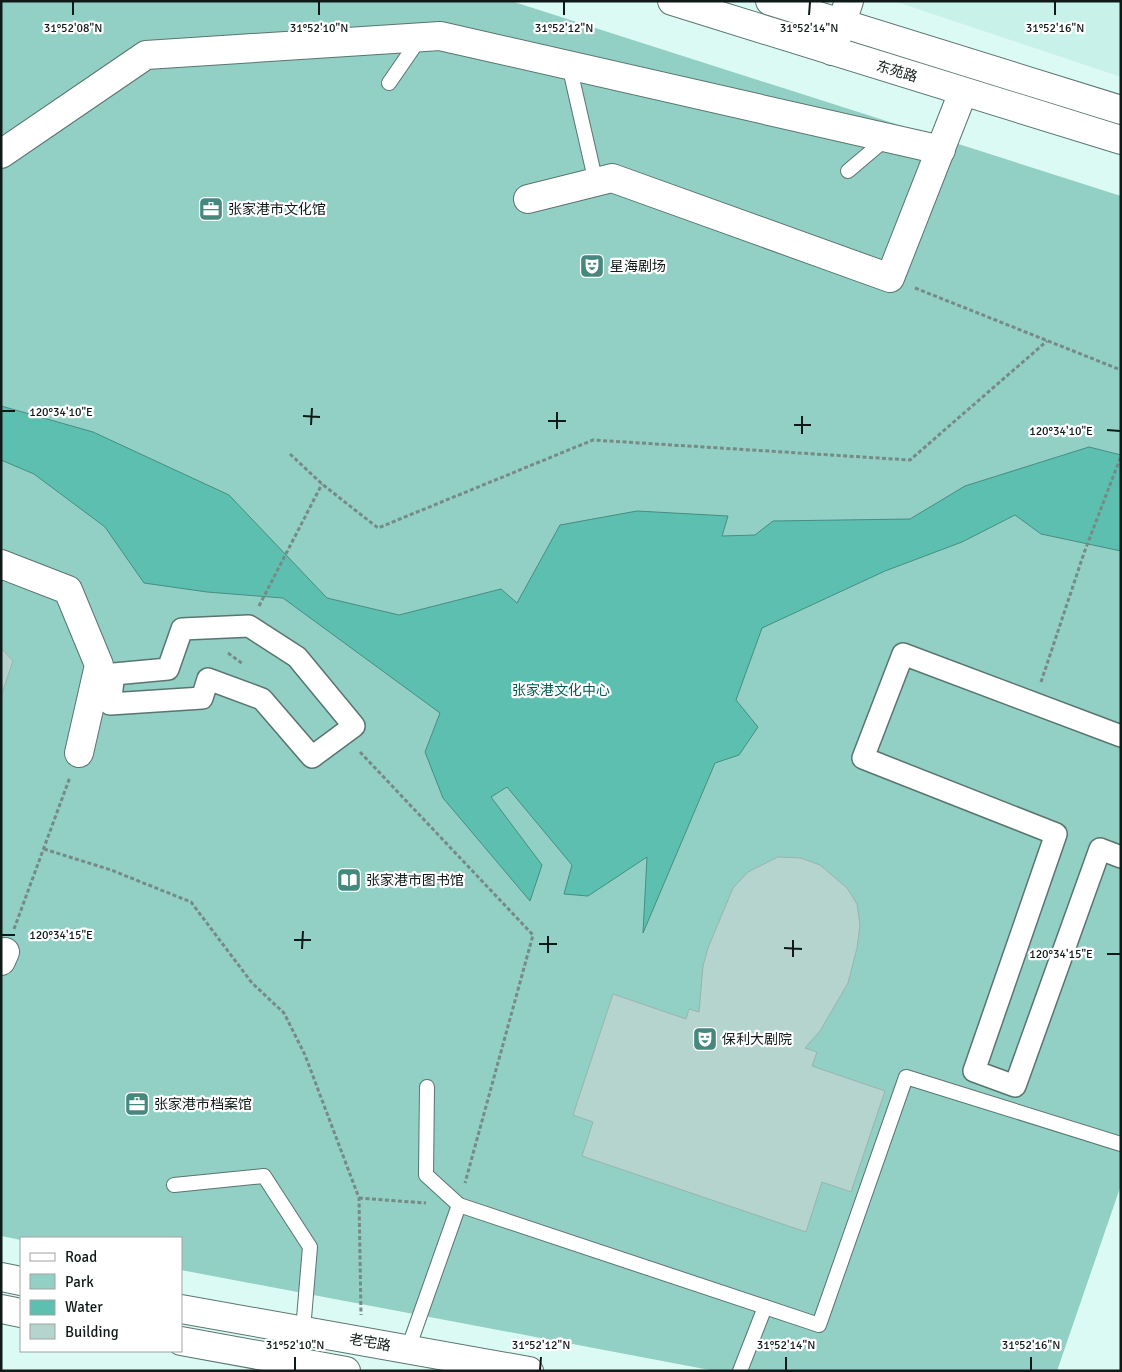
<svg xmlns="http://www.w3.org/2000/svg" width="1122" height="1372" font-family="Signika,'Noto Sans SC',sans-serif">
<rect width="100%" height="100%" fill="#dbfaf4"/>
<path fill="#c8f1e9" d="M894 1H1121V77Z"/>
<path fill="#92cfc4" d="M1 1H511L1121 196V1185L1057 1371H715L181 1270V1238L21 1240 1 1236Z"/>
<path fill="#5dbfb0" stroke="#468e82" d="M1 406 93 432 229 495 327 598 399 615 501 589 517 603 560 525 637 511 728 516 722 536 755 535 773 521 910 519 965 486 1089 447 1121 455V551L1041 534 1015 515 962 542 885 571 762 628 736 700 758 727 739 755 715 763 643 933 647 857 588 896 564 894 572 865 507 787 491 797 542 865 530 901 443 798 425 752 440 713 283 598 207 592 144 583 105 527 34 474 1 460Z"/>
<g fill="#b6d4ce" stroke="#97b5af">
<path d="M1 648 13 661 1 696Z"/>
<path d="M778 857 801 858 820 865 847 888 857 904 860 925 857 948 848 983 820 1031 805 1048 817 1052 812 1066 885 1091 851 1192 822 1182 806 1232 582 1156 593 1122 573 1115 613 994 686 1019 689 1009 699 1012 703 966 708 948 733 888 748 872Z"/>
</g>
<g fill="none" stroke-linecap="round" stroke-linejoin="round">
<defs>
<g id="service">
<path d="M569 65 596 183"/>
<path d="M389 83 420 38"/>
<path d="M848 171 887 138"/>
<path d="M427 1087 426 1175 459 1205"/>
<path d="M174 1185 264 1176 310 1247 303 1330"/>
<path d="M408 1349 459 1205 819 1325 906 1077 1121 1144"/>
<path d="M740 1371 765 1307"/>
</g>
<g id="pedestrian">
<path d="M249 626 297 657 354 726 312 757 262 699 208 679 202 698 110 704 114 674 168 669 182 629Z"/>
<path d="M1121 736 903 654 863 758 1056 834 974 1071 1015 1086 1100 849 1121 857"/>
</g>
<g id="minor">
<path d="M832 51 849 1"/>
<path d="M1 154 146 55 440 36 941 150"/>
<path d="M528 199 612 178 890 278 963 92"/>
<path d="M1 564 68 590 99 665 79 753"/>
<path d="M1 961 5 952"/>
</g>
<g id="tertiary">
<path d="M672 1 1121 140"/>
<path d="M770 1 1121 110"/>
<path d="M1 1277 21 1281"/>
<path d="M1 1309 21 1313"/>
<path d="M181 1309 529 1371"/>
<path d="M181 1341 346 1371"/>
</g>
</defs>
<use href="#service" stroke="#59756f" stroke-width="16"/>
<use href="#pedestrian" stroke="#59756f" stroke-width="24"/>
<use href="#minor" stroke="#59756f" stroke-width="30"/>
<use href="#tertiary" stroke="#59756f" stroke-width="30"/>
<g stroke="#768b87" stroke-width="3" stroke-dasharray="4 2.5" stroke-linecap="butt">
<path d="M915 288 1121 370"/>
<path d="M290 454 322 484 378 528 593 440 910 460 1047 341"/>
<path d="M259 606 322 484"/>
<path d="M228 653 243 664"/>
<path d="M1041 682 1084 553 1121 456"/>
<path d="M360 752 533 935 465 1183"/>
<path d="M44 849 111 870 191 902 252 983 284 1013 305 1055 359 1198 361 1315"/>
<path d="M14 929 70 777"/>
<path d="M359 1198 426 1203"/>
</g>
<use href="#service" stroke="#fff" stroke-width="14"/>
<use href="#pedestrian" stroke="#fff" stroke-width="21"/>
<use href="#minor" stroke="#fff" stroke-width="28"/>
<use href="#tertiary" stroke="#fff" stroke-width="28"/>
</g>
<path fill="none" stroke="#0f1a18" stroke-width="2" d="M73 15V2M319 15V2M564 15V2M809 15 810 2M1055 15V2M2 411H15M303 416 320 417M548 421H566M311 425 312 408M794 425H811M557 429V412M1107 430 1120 431M802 434V416M2 935H15M294 940H311M539 944H557M784 948 802 949M302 949 303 931M548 953V936M1107 954H1120M793 957V940M295 1370V1357M540 1370 541 1357M786 1370V1357M1031 1370V1357"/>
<defs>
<symbol id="office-square" viewBox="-11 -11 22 22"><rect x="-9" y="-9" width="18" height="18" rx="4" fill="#44887e" stroke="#fff"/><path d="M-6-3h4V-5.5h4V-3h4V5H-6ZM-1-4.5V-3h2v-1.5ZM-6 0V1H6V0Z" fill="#fff"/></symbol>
<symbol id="theatre-square" viewBox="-11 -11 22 22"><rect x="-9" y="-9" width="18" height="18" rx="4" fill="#44887e" stroke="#fff"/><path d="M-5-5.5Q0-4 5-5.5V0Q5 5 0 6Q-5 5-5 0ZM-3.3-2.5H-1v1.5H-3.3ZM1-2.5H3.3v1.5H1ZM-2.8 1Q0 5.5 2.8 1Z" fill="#fff"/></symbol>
<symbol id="library-square" viewBox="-11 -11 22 22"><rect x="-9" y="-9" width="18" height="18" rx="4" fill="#44887e" stroke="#fff"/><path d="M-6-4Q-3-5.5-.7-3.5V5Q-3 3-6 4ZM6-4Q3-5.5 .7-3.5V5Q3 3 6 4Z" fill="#fff"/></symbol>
</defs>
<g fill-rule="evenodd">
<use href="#office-square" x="197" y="195" width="28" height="28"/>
<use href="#theatre-square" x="578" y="252" width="28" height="28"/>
<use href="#library-square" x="335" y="866" width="28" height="28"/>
<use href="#theatre-square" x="691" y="1025" width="28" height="28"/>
<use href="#office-square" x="123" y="1090" width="28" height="28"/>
</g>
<g text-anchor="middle" stroke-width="4.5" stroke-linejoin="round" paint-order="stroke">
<g font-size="14" fill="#0f1a18" stroke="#fff">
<text transform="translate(897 71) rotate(17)" y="5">东苑路</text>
<text transform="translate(370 1342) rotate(10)" y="5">老宅路</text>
</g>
<g font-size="14" fill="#0f1a18" stroke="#fff" text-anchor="start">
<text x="228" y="214">张家港市文化馆</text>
<text x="610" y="271">星海剧场</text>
<text x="366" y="885">张家港市图书馆</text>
<text x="722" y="1044">保利大剧院</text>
<text x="154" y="1109">张家港市档案馆</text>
</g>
<g font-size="14" fill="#005a50" stroke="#fff">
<text x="561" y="695">张家港文化中心</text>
</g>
</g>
<g font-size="12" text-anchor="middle" fill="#0f1a18" stroke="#fff" stroke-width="4.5" stroke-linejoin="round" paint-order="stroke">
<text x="73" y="32">31°52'08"N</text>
<text x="319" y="32">31°52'10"N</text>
<text x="564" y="32">31°52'12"N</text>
<text x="809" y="32">31°52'14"N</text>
<text x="1055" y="32">31°52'16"N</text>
<text x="61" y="416">120°34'10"E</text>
<text x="1061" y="435">120°34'10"E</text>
<text x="61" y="939">120°34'15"E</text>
<text x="1061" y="958">120°34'15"E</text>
<text x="295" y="1349">31°52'10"N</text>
<text x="541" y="1349">31°52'12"N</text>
<text x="786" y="1349">31°52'14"N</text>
<text x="1031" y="1349">31°52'16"N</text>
</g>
<rect width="1122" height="1372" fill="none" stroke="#0f1a18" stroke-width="5"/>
<rect x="20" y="1237" width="162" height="115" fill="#ffffff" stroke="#9fa3a3"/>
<rect x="30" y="1253" width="25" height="8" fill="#ffffff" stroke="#9fa3a3"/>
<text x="65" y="1262" font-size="15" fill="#0f1a18">Road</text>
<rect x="30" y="1274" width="25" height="15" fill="#92cfc4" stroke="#9fa3a3"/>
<text x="65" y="1287" font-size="15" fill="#0f1a18">Park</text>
<rect x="30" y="1300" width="25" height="15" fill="#5dbfb0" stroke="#9fa3a3"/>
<text x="65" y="1312" font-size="15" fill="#0f1a18">Water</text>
<rect x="30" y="1324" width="25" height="15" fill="#b6d4ce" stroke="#9fa3a3"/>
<text x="65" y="1337" font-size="15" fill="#0f1a18">Building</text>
</svg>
